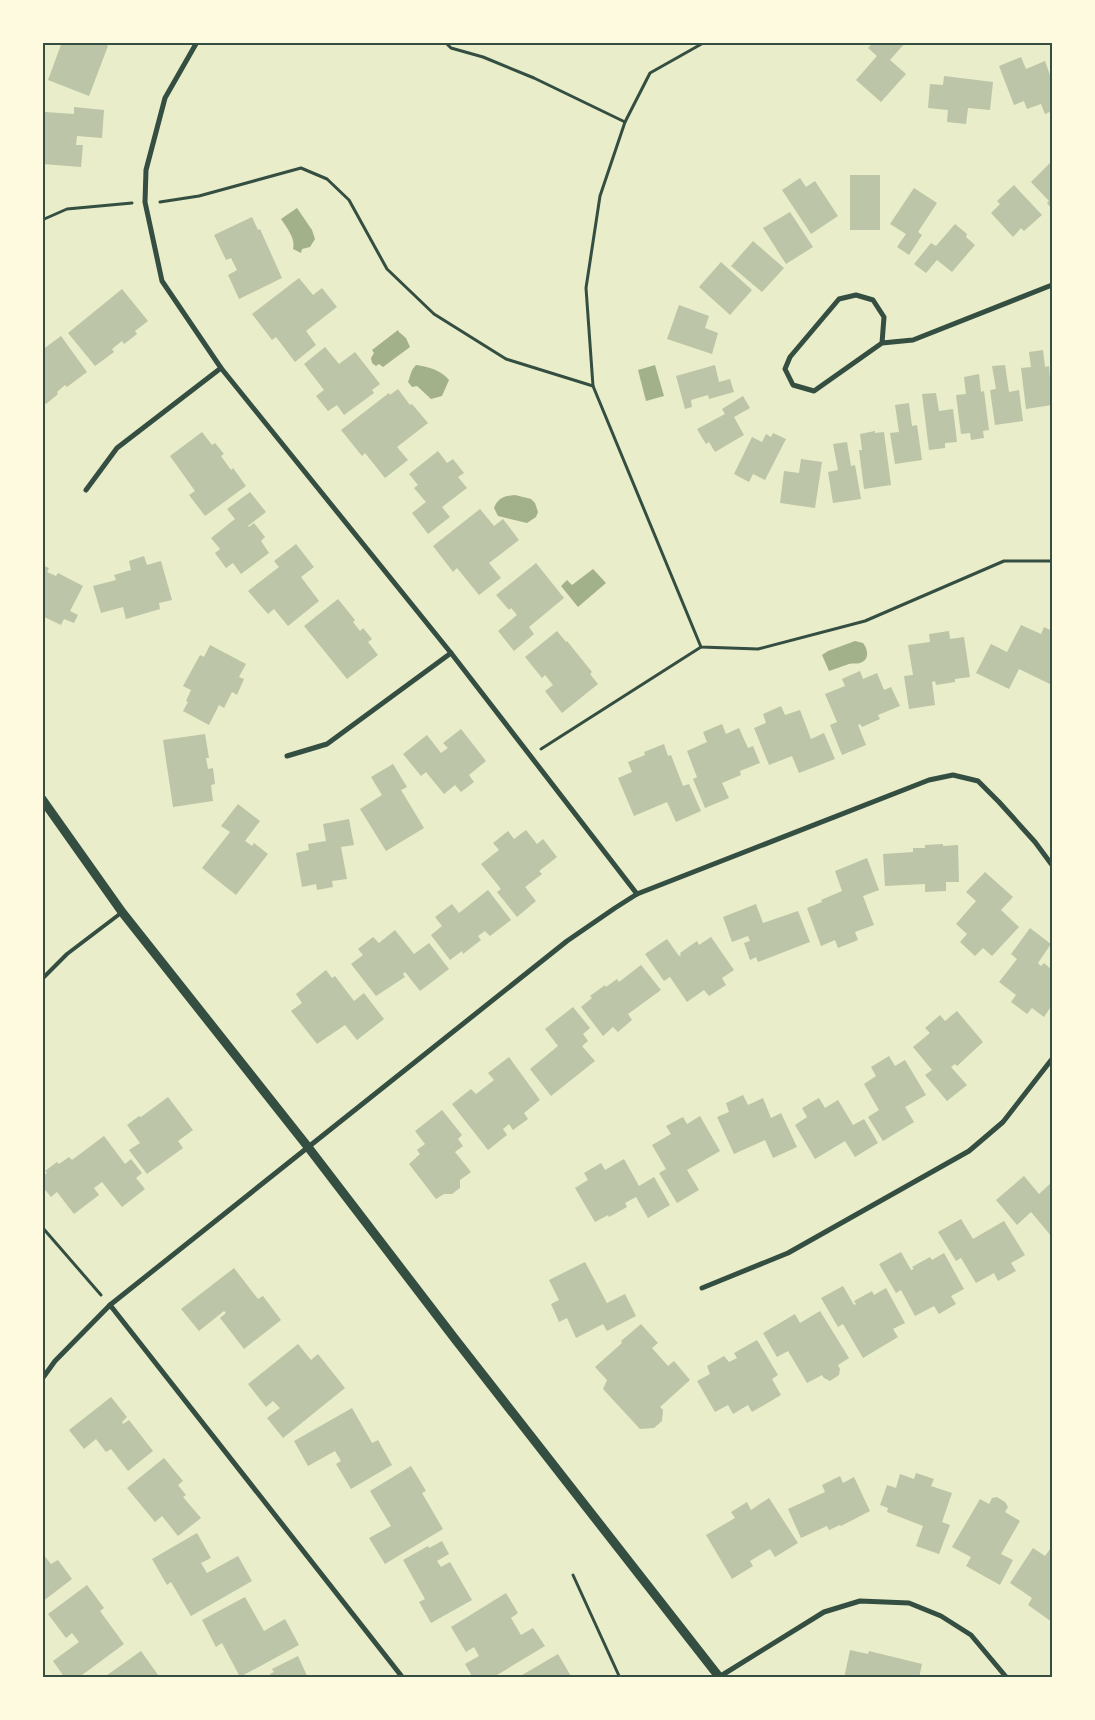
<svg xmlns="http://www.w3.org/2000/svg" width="1095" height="1720" font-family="Karla,sans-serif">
<rect width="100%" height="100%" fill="#e9edc9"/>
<g fill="#a3b18a">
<path d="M297 208 312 230 315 239 310 247 302 249 301 253 293 249C296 239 287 228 281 219Z"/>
<path d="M398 330 399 332 406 338 410 347 383 367 379 364 376 366 372 363 371 358 374 353 372 350Z"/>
<path d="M416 365C429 367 441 370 449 380L442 396 431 399 417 386 412 387 408 382C411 375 410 371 416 365Z"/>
<path d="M655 365 664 396 646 401 638 370Z"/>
<path d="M515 495 531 499 535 503 538 512 536 517 527 523 498 516 494 508C498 498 504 496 515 495Z"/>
<path d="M593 569 606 583 578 607 561 586 567 580 572 585Z"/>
<path d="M855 641 863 643C868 649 870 660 860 663 858 664 852 663 849 664 842 666 836 669 829 671L822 655 828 651Z"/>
</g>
<g fill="#bcc5a7">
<path d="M62 42H106L105 44 108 46 89 96 48 80Z"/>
<path d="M874 42H906L890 60 906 74 881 102 856 80 877 56 868 48Z"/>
<path d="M1021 57 1026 69 1045 61 1052 81V111L1045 114 1041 104 1027 109 1024 101 1014 105 999 66Z"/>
<path d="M944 76 993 82 990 110 968 108 966 124 947 122 948 110 928 108 930 84 943 85Z"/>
<path d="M74 107 104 110 102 138 77 136 76 145H83L81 167 42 164V124H44L45 112 74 114Z"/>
<path d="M1052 161V209L1047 203 1049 201 1031 182Z"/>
<rect x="850" y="175" width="30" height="55"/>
<path d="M800 178 806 187 815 181 838 216 811 234 782 190Z"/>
<path d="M1014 185 1042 215 1024 231 1021 228 1013 237 991 213 1000 204 997 201Z"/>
<path d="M914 188 937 203 918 232 922 235 909 255 897 247 906 234 890 224Z"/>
<path d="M790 212 813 247 786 264 763 228Z"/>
<path d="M252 217 258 230 260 229 282 278 239 299 228 275 237 270 231 258 226 260 214 235Z"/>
<path d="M955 224 967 234 966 237 975 245 952 272 937 260 926 273 914 264 931 243 936 246Z"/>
<path d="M753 241 784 268 762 292 731 266Z"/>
<path d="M721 262 752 290 730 315 699 287Z"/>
<path d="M299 278 313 295 322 288 337 307 306 331 316 345 295 362 276 337 272 340 252 314Z"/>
<path d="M122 289 148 321 135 331 137 334 124 344 122 341 112 349 114 352 95 366 68 333Z"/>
<path d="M679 305 709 316 705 328 718 333 712 354 667 339Z"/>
<path d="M61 336 87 372 67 387 65 385 57 392 58 394 46 404 44 402 42 403V350Z"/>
<path d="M325 347 339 364 355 352 380 384 372 390 374 393 344 415 337 405 328 411 316 396 324 390 304 364Z"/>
<path d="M1043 350 1045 367 1049 366 1052 405 1026 409 1021 368 1031 367 1029 352Z"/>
<path d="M715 365 719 382 730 379 734 392 709 399 708 395 691 400 692 407 685 409 676 376Z"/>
<path d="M1005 365 1009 392 1019 390 1023 421 995 425 990 390 996 389 992 366Z"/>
<path d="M979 374 981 392 984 391 989 430 983 431 984 438 971 440 970 433 961 434 956 395 966 394 964 377Z"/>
<path d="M398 389 410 405 412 404 428 423 397 447 408 460 385 478 365 453 362 456 341 430 389 393 390 395Z"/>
<path d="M936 393 939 411 953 409 957 442 945 443V448L929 450 922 394Z"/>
<path d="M743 396 750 408 734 417 744 435 715 452 709 442 706 444 697 429 725 414 722 409Z"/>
<path d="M909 403 912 426 917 425 922 460 895 464 890 433 899 432 895 405Z"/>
<path d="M875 431V433L884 432 891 485 864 489 859 450H862L860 434Z"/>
<path d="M202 432 212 445 215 443 224 454 221 456 231 470 233 468 246 486 205 516 189 495 195 491 170 456Z"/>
<path d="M773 433 786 439 765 480 753 474 749 482 734 474 752 437 762 442 766 434 771 437Z"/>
<path d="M847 442 851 466 855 465 861 499 833 503 828 472 838 470 833 444Z"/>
<path d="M438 451 447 463 453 459 464 473 458 477 467 488 442 507 450 517 428 534 412 513 426 502 414 488 418 485 409 474Z"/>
<path d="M801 459 822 462 815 508 780 503 784 471 799 473Z"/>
<path d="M250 492 266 512 248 526 249 527 254 523 265 537 261 541 269 553 241 574 233 563 226 568 215 553 220 549 211 538 235 519 227 509Z"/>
<path d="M480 509 494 526 503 519 519 540 489 563 501 578 479 595 457 568 453 572 433 546Z"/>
<path d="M296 544 314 567 301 577 319 601 288 626 274 609 268 614 248 591 279 567 274 561Z"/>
<path d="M144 556 147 565 161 561 172 600 159 603 160 609 126 619 123 607 101 613 93 586 116 580 114 575 131 570 129 561Z"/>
<path d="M536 563 564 598 529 627 534 634 514 651 498 631 517 615 511 608 509 610 496 595Z"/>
<path d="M42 565 49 568 47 572 56 576 58 573 83 586 70 611 78 615 74 623 64 619 61 625 42 616Z"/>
<path d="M338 599 355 620 353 622 360 631 363 628 372 639 368 642 378 655 347 679 304 626Z"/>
<path d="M1021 625 1041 634 1044 627 1052 631V685L1019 669 1009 689 976 673 991 644 1007 652Z"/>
<path d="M557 631 566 642 567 641 592 672 590 674 598 684 562 713 545 691 553 685 545 675 542 678 525 657Z"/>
<path d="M949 631 950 639 964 637 970 677 955 679V682L936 685 935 681 932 682 935 705 909 709 904 676 913 675 908 645 930 642 929 634Z"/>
<path d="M210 645 246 664 239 677 244 679 237 695 232 692 224 708 219 705 209 725 183 711 188 702 186 701 191 690 183 686 200 655 204 657Z"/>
<path d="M860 671 863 679 877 673 884 690 891 687 900 706 878 715 880 719 862 727 860 724 858 725 866 745 842 755 830 725 837 722 825 694 845 686 842 679Z"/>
<path d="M781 706 785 715 800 710 811 739 824 733 835 759 799 773 792 756 769 765 754 728 766 723 763 714Z"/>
<path d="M722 724 726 734 739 728 748 748 753 746 760 763 740 771 741 775 722 783 729 798 705 808 693 779 697 777 687 751 707 742 703 732Z"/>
<path d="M461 729 486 761 469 775 474 782 461 792 455 785 444 794 426 772 421 776 403 754 427 735 441 753 448 748 443 743Z"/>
<path d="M205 734 209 758H206L208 769 213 768 215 784 211 785 213 801 173 807 163 740Z"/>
<path d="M664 744 668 756 671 755 683 786 689 784 701 811 676 822 667 802 634 816 618 778 632 772 628 762 645 755 644 752Z"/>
<path d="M393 764 407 787 401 790 424 828 386 851 360 809 382 795 371 777Z"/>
<path d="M238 804 260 821 245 841 252 846 254 843 268 854 236 895 202 868 230 832 221 826Z"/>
<path d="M349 819 354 845 341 847 347 879 332 881 333 887 317 890 316 884 302 887 296 853 309 850 308 844 326 841 323 824Z"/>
<path d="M526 830 537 844 543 839 557 857 539 871 542 874 525 887 536 901 517 917 497 892 501 889 481 864 499 850 493 843 508 831 514 839Z"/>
<path d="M943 844V846L958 845 959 882H946V891L925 892V884L885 886 883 854 913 852V848H925V845Z"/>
<path d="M867 858 879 890 863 896 874 925 855 932 858 940 838 948 835 940 821 946 807 908 822 902 821 900 842 891 835 871Z"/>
<path d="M985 872 1013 897 1001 910 1019 927 992 956 983 948 975 956 960 942 967 934 956 924 976 901 966 892Z"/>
<path d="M488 890 511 920 490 936 485 931 478 936 481 940 463 954 462 951 450 960 431 935 442 926 435 917 452 904 459 913Z"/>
<path d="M756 904 763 923 798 911 810 942 758 962 756 957 750 960 744 943 750 941 748 936 732 942 723 917Z"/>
<path d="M1030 928 1051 944 1038 963 1041 966 1044 963 1052 970V1005L1044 1017 1032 1008 1027 1014 1011 1002 1016 995 999 982 1017 959 1011 954Z"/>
<path d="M395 930 414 954 429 943 449 969 420 991 405 972 403 974 405 977 376 996 351 964 363 955 358 949 373 937 379 943Z"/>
<path d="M711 937 734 970 722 978 726 985 709 996 704 990 687 1002 670 977 664 981 645 954 667 939 679 956 681 955 680 953 697 941 699 945Z"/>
<path d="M641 965 661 990 628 1014 632 1020 618 1032 613 1027 603 1036 581 1007 592 998 590 996 605 985 606 987 617 979 619 982Z"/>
<path d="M326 970 332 978 335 976 354 1001 364 993 384 1019 357 1040 345 1025 317 1044 291 1011 302 1003 296 994Z"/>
<path d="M573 1007 590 1028 583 1034 588 1041 582 1046 595 1061 551 1096 530 1069 558 1046 545 1029Z"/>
<path d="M957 1011 983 1042 957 1066 955 1064 951 1067 967 1085 947 1101 925 1075 932 1070 913 1047 930 1033 925 1028 940 1015 945 1021Z"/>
<path d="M889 1056 895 1066 905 1060 926 1095 905 1107 914 1122 883 1141 868 1117 879 1110 864 1084 876 1076 871 1067Z"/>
<path d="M509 1057 540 1100 524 1113 528 1119 513 1130 509 1124 503 1129 507 1135 488 1150 452 1104 471 1089 476 1094 494 1080 488 1073Z"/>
<path d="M743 1095 748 1105 763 1098 771 1118 781 1113 797 1147 773 1158 765 1140 734 1154 717 1117 729 1112 726 1103Z"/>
<path d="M168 1097 193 1130 178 1141 183 1148 147 1174 129 1150 140 1143 127 1125 139 1116 141 1117Z"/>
<path d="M819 1098 825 1108 838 1100 853 1125 864 1119 878 1143 855 1157 845 1141 815 1159 795 1125 807 1117 802 1108Z"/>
<path d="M442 1110 462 1135 458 1139 463 1146 455 1152 471 1172 460 1180V1188L452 1194H444L436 1199 409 1164 420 1154 417 1150 425 1144 415 1131Z"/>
<path d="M700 1116 720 1151 687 1170 699 1190 677 1203 659 1173 666 1169 652 1145 671 1134 666 1126 683 1117 687 1124Z"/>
<path d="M104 1136 125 1164 131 1159 142 1173 136 1178 145 1189 122 1207 102 1182 94 1188 99 1195 74 1214 57 1192 51 1197 42 1186V1177L47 1173 45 1171 57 1162 59 1164 69 1157 72 1160Z"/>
<path d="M624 1159 639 1186 654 1177 670 1205 648 1218 636 1197 625 1203 627 1207 609 1217 608 1215 595 1222 575 1188 588 1180 584 1173 601 1163 605 1170Z"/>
<path d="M1024 1176 1039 1194 1052 1182V1237L1031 1212 1017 1225 996 1200Z"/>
<path d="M961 1219 973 1239 1004 1221 1025 1255 1011 1263 1016 1271 998 1281 994 1273 976 1283 961 1258 956 1261 938 1232Z"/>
<path d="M901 1252 911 1270 914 1269 912 1267 930 1257 932 1260 944 1253 964 1289 951 1296 956 1304 939 1314 934 1306 915 1316 901 1290 896 1293 879 1264Z"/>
<path d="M585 1262 607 1303 625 1294 636 1316 607 1331 603 1324 576 1338 567 1318 559 1322 551 1304 559 1300 549 1280Z"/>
<path d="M234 1268 258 1299 263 1296 281 1320 244 1349 220 1318 226 1313 224 1311 199 1331 181 1309Z"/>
<path d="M843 1286 854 1305 856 1304 854 1301 872 1291 874 1295 886 1288 905 1323 893 1329 898 1337 863 1358 843 1324 838 1327 821 1298Z"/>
<path d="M820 1311 849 1358 838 1365 840 1369 839 1375 830 1381 824 1378 822 1375 807 1383 788 1351 777 1357 763 1333 795 1314 800 1323Z"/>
<path d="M641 1324 658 1343 652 1348 668 1366 674 1361 690 1380 660 1407 663 1410 662 1421 654 1428 640 1429 603 1389 607 1380 595 1367 622 1343 621 1341Z"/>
<path d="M757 1340 778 1375 772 1379 781 1395 752 1412 748 1405 733 1414 728 1405 715 1412 697 1381 710 1374 707 1366 724 1356 729 1362 737 1358 734 1353Z"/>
<path d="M298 1344 311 1360 318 1354 345 1388 283 1438 267 1418 280 1408 273 1401 266 1407 248 1384Z"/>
<path d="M111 1397 127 1417 122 1422 123 1424 129 1420 153 1451 128 1471 111 1449 106 1452 96 1439 84 1449 69 1430Z"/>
<path d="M352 1408 372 1443 378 1440 392 1465 351 1489 336 1464 341 1461 335 1451 308 1466 294 1441Z"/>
<path d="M164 1458 183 1481 178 1485 186 1495 183 1497 201 1518 178 1536 162 1516 155 1522 127 1488Z"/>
<path d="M411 1466 426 1491 422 1493 443 1529 385 1564 369 1538 391 1526 370 1491Z"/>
<path d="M916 1473 934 1479 931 1486 952 1493 942 1522 950 1525 939 1554 916 1546 923 1526 887 1512 888 1508 880 1505 887 1485 896 1488 900 1474 914 1479Z"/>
<path d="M840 1476 843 1483 854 1477 870 1511 841 1526 840 1525 829 1530 827 1526 801 1538 788 1509 825 1492 822 1485Z"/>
<path d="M997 1497 1005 1502 1008 1507 1005 1512 1020 1521 1001 1554 1013 1560 1000 1585 966 1566 971 1557 952 1547 980 1499 989 1504 992 1498Z"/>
<path d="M769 1498 798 1543 775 1557 770 1549 750 1561 753 1566 732 1579 706 1535 735 1518 731 1512 747 1502 751 1510Z"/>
<path d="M197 1533 211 1558 201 1563 207 1573 238 1556 252 1581 191 1616 171 1582 167 1585 152 1559Z"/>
<path d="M442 1541 449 1554 437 1561 441 1567 450 1562 472 1600 431 1623 419 1602 425 1599 403 1560 428 1546 429 1548Z"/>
<path d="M1033 1548 1045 1556 1050 1549 1052 1551V1622L1028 1605 1032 1598 1010 1583Z"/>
<path d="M42 1553 51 1564 58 1560 72 1579 42 1602Z"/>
<path d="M87 1585 104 1608 100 1611 124 1644 78 1678H65L53 1661 79 1642 72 1633 66 1638 48 1614Z"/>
<path d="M506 1593 518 1613 511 1618 521 1635 533 1628 545 1646 492 1678H473L465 1664 479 1656 474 1647 466 1652 451 1627Z"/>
<path d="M245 1597 264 1631 285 1619 299 1645 240 1677 222 1643 216 1647 202 1620Z"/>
<path d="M850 1650 868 1654 869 1651 922 1664 919 1678H844Z"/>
<path d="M141 1651 158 1675 155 1678H103Z"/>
<path d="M558 1654 572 1678H517Z"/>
<path d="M298 1656 308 1678H271L270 1674 274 1672 272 1669Z"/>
</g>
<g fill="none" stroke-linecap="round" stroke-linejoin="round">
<g stroke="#344e41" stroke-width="3">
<path d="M445 42 451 48 483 57 534 78 625 122"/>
<path d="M705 42 650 73 625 122 600 196 586 288 593 386 701 647 758 649 865 621 1004 561H1052"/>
<path d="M160 202 199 196 301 168 327 179 349 200 387 269 434 314 506 359 593 386"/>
<path d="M42 220 67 209 132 203"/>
<path d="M541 749 701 647"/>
<path d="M42 1227 101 1295"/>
<path d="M573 1575 620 1678"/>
</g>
<path stroke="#344e41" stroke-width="4" d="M42 979 67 954 121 913"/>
<g stroke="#344e41" stroke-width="5">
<path d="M197 42 165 98 146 170 145 202 162 281 221 368 451 653 637 894"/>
<path d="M882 343 884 317 873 300 856 295 839 299 790 357 785 369 793 385 814 391 882 343 913 340 1052 285"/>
<path d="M86 490 117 448 221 368"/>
<path d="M287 756 327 744 451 653"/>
<path d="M702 1288 788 1253 969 1151 1003 1122 1052 1059"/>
<path d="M110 1305 403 1678"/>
<path d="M42 1379 55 1361 110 1305 567 941 615 908 637 894 929 780 953 775 978 781 999 802 1035 842 1052 865"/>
<path d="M719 1677 824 1612 860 1601 909 1603 941 1616 971 1635 1007 1678"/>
</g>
<path stroke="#344e41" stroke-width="9" d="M42 799 122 912 308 1147 455 1339 720 1678"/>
</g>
<rect width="1095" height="1720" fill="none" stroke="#fefae0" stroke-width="88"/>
<rect x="44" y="44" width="1007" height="1632" fill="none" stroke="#344e41" stroke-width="2"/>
</svg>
